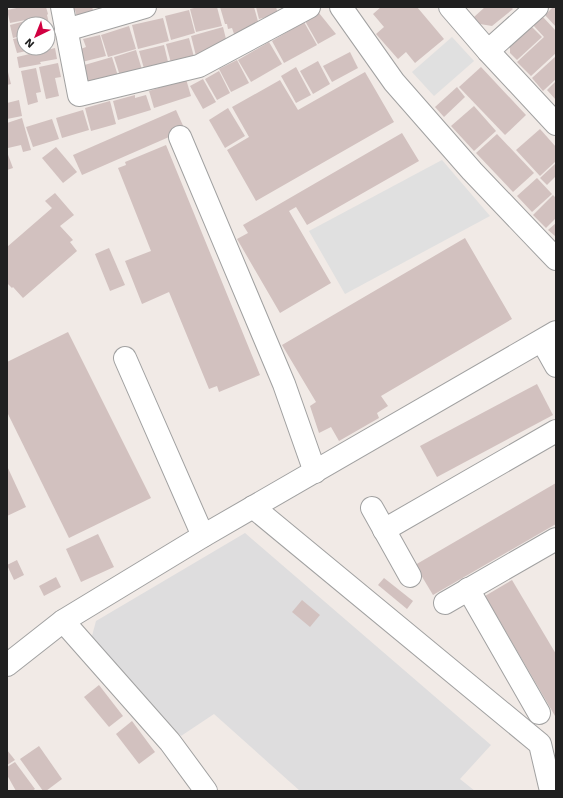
<svg xmlns="http://www.w3.org/2000/svg" width="563" height="798" font-family="'Work Sans',sans-serif">
<rect width="100%" height="100%" fill="#f1eae6"/>
<path fill="#deddde" d="M245 533 491 745 460 779 475 791H300L214 714 181 736 95 642 92 636 96 621Z"/>
<g fill="#e0e0e0">
<path d="M452 37 474 61 434 96 412 72Z"/>
<path d="M442 160 490 216 345 294 309 231Z"/>
</g>
<g fill="#d2c1bf">
<path d="M21 7H29V8L46 7 48 14 47 15 50 27 48 28V24H24V35L13 38 10 25 41 17 10 23 7 10Z"/>
<path d="M71 7H92L94 13 77 17 75 10 72 11Z"/>
<path d="M198 7H217L222 26 196 32 190 9Z"/>
<path d="M220 7H254L259 25 249 30 234 34 232 28 228 29 227 24H225Z"/>
<path d="M256 7H276L278 14 259 19Z"/>
<path d="M381 7H417L444 39 415 63 406 52 398 59 376 34 384 27 373 14Z"/>
<path d="M485 7H511L513 9 492 26 480 24 474 17Z"/>
<path d="M553 7H556V27L545 15Z"/>
<path d="M189 10 195 33 171 40 165 16Z"/>
<path d="M319 13 336 34 318 44 305 21Z"/>
<path d="M542 16 556 31V53L531 76 517 62 544 37 533 25Z"/>
<path d="M163 18 169 41 138 49 132 25Z"/>
<path d="M304 22 317 45 284 63 272 41Z"/>
<path d="M129 26 136 49 108 57 101 35Z"/>
<path d="M531 26 542 37 517 60 510 53V44Z"/>
<path d="M223 27 227 43 196 56 191 36Z"/>
<path d="M48 33H51L54 44 48 46Z"/>
<path d="M100 35 106 56 82 62 78 50 86 47 83 39Z"/>
<path d="M24 37V48L36 49 17 53 13 39Z"/>
<path d="M189 38 194 57 171 63 166 44Z"/>
<path d="M269 42 282 64 251 82 238 60Z"/>
<path d="M164 45 169 66 145 72 139 51Z"/>
<path d="M55 48 57 59 40 62 41 64 19 68 17 57Z"/>
<path d="M136 50 143 73 121 79 114 57Z"/>
<path d="M350 52 358 68 332 82 323 66Z"/>
<path d="M556 56V79L543 91 532 78Z"/>
<path d="M112 57 119 79 86 83 81 66Z"/>
<path d="M237 60 249 83 231 92 219 69Z"/>
<path d="M318 61 330 84 313 94 300 71Z"/>
<path d="M58 63 61 77 55 78 59 96 46 99 39 67Z"/>
<path d="M296 67 311 95 296 103 281 76Z"/>
<path d="M481 67 526 115 505 135 459 87Z"/>
<path d="M7 68 11 84 7 85Z"/>
<path d="M36 68 41 92 36 93 38 102 28 105 21 71Z"/>
<path d="M219 71 230 93 217 100 205 79Z"/>
<path d="M365 72 394 122 256 201 227 150 249 137 232 107 280 80 298 110Z"/>
<path d="M186 79 191 96 154 108 149 91Z"/>
<path d="M203 79 216 102 203 109 190 86Z"/>
<path d="M556 81V100L547 90Z"/>
<path d="M457 87 465 97 444 117 435 107Z"/>
<path d="M135 95V98L146 95 151 110 118 120 113 101Z"/>
<path d="M19 100 22 116 7 119V103Z"/>
<path d="M110 101 116 124 91 131 85 108Z"/>
<path d="M474 106 496 131 474 151 451 126Z"/>
<path d="M228 108 245 136 225 148 209 120Z"/>
<path d="M83 110 89 130 62 138 56 118Z"/>
<path d="M176 110 185 130 82 175 73 155Z"/>
<path d="M22 118 31 150 23 152 21 145 8 148 7 143V123Z"/>
<path d="M52 119 59 139 33 147 26 127Z"/>
<path d="M540 129 556 147V161L540 176 516 150Z"/>
<path d="M402 133 419 161 307 225 296 207 289 211 331 283 280 313 237 239 248 233 243 225Z"/>
<path d="M497 134 534 173 513 192 476 153Z"/>
<path d="M166 145 260 375 219 392 217 386 209 389 169 292 142 304 125 261 151 251 118 168 126 165 125 162Z"/>
<path d="M56 147 77 172 63 183 42 158Z"/>
<path d="M7 152 13 168 7 170Z"/>
<path d="M556 163V176L547 185 540 178Z"/>
<path d="M537 178 552 194 532 212 517 196Z"/>
<path d="M55 193 74 215 60 226 73 240 70 242 77 251 23 298 13 287 12 288 7 283V247L52 208 45 201Z"/>
<path d="M553 195 556 198V218L546 228 533 215Z"/>
<path d="M556 223V235L555 236 548 230Z"/>
<path d="M465 238 512 319 381 396 388 406 377 413 379 418 339 441 331 427 319 433 310 406 316 402 282 345Z"/>
<path d="M109 248 125 285 110 291 95 254Z"/>
<path d="M68 332 151 498 69 538 7 412V362Z"/>
<path d="M537 384 553 415 437 477 420 446Z"/>
<path d="M7 466 26 507 7 516Z"/>
<path d="M556 483V524L433 595 415 565Z"/>
<path d="M98 534 114 567 81 582 66 549Z"/>
<path d="M17 560 24 575 14 580 7 565Z"/>
<path d="M56 577 61 587 44 596 39 586Z"/>
<path d="M384 578 413 601 407 609 378 585Z"/>
<path d="M512 580 556 654V715L555 716 485 596Z"/>
<path d="M302 600 320 615 310 627 292 612Z"/>
<path d="M99 685 123 716 109 727 84 697Z"/>
<path d="M132 721 155 752 139 764 116 734Z"/>
<path d="M39 746 62 779 46 791H43L20 759Z"/>
<path d="M7 750 15 760 7 765Z"/>
<path d="M15 762 35 789 32 791H16L7 775V767Z"/>
</g>
<g fill="none" stroke-linecap="round" stroke-linejoin="round">
<defs>
<g id="minor">
<path d="M62 7 79 95 199 66 309 7"/>
<path d="M341 7 394 82 472 171 556 259"/>
<path d="M450 7 488 51 556 124"/>
<path d="M66 30 145 7"/>
<path d="M488 51 537 7"/>
<path d="M180 137 284 384 315 472"/>
<path d="M542 341 556 366"/>
<path d="M125 358 203 536"/>
<path d="M253 507 540 744 551 791"/>
<path d="M372 508 410 576"/>
<path d="M384 530 556 431"/>
<path d="M468 589 539 713"/>
<path d="M445 603 556 539"/>
<path d="M63 621 170 742 206 791"/>
<path d="M7 665 63 621 203 536 556 332"/>
</g>
</defs>
<use href="#minor" stroke="#a1a1a1" stroke-width="24"/>
<use href="#minor" stroke="#fff" stroke-width="22"/>
</g>
<rect width="563" height="798" fill="none" stroke="#202020" stroke-width="16"/>
<g transform="translate(36 36) rotate(223)"><circle r="19" fill="#ffffff" stroke="#a6a6a6"/>
<path d="M0-3L7 15L0 10L-7 15Z" fill="#d10041"/>
<text y="-6" font-size="11" font-weight="bold" text-anchor="middle" fill="#202020">N</text>
</g>
</svg>
